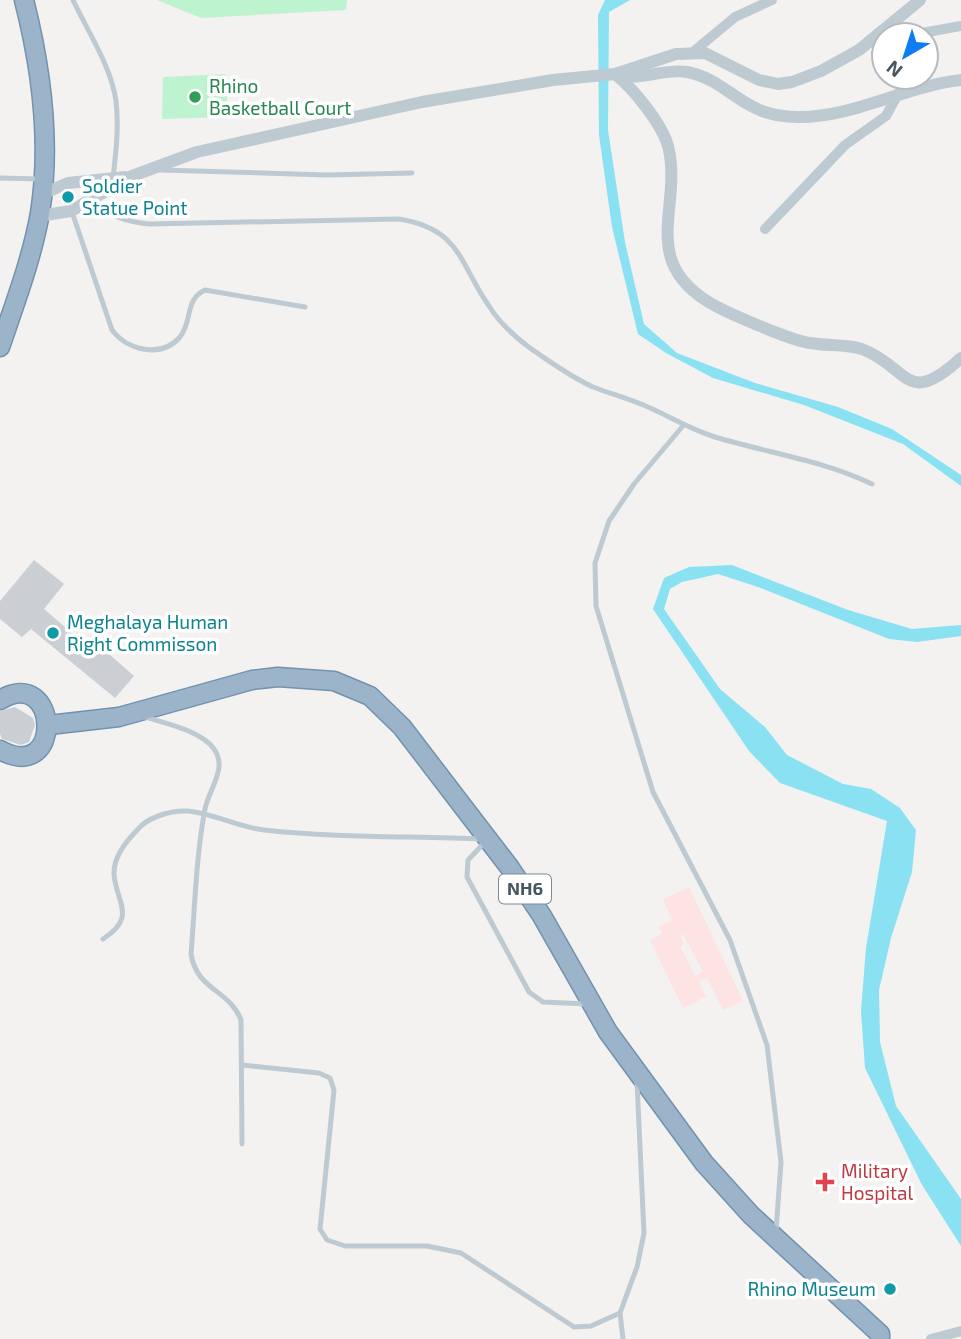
<svg xmlns="http://www.w3.org/2000/svg" width="961" height="1339" font-family="'Exo 2',sans-serif">
<rect width="100%" height="100%" fill="#f4f1f1"/>
<path fill="#fde3e2" fill-rule="evenodd" d="M689 887 743 1001 723 1010 707 978 699 982 706 997 683 1008 650 940 663 934 659 927 672 920 663 899ZM683 934 703 971 695 976 680 946 684 943 680 936Z"/>
<g fill="#bef3d0">
<path d="M157 0H347L346 10 201 18Z"/>
<path d="M226 74 228 117 162 119 163 77Z"/>
</g>
<g fill="#89e1f2">
<path d="M605 0H630L609 12 608 130 625 242 644 324 677 353 755 383 838 407 892 429 961 475V486L903 444 804 405 713 378 666 353 638 334 612 227 599 135 598 15Z"/>
<path d="M732 565 848 610 912 629 961 625V636L917 642 889 639 761 588 718 574 682 582 670 589 664 609 720 689 765 727 787 755 843 784 871 789 900 808 916 830 912 872 891 938 879 990 880 1042 896 1106 961 1199V1246L922 1185 865 1068 861 1011 866 948 887 821 780 783 749 751 653 609 664 578 689 567Z"/>
</g>
<g fill="#cbcfd4">
<path d="M34 560 64 584 44 609 87 646 93 640 134 676 115 698 31 629 22 637 0 619V601Z"/>
<path d="M15 707 33 718 35 725 29 742 21 745 2 739 0 734V711Z"/>
</g>
<g fill="none" stroke-linecap="round" stroke-linejoin="round">
<defs>
<g id="trunk">
<path d="M0 347C15 303 32 258 40 213 51 144 41 67 24 0"/>
<path d="M0 700C59 664 65 785 0 750"/>
<path d="M49 725 119 717 252 680 278 677 334 681 370 696 402 727 510 868 542 916 608 1032 704 1163 751 1215 880 1334V1339"/>
</g>
</defs>
<use href="#trunk" stroke="#7292ae" stroke-width="21"/>
<g stroke="#becad1" stroke-width="5">
<path d="M73 0C88 32 111 66 116 101 119 127 116 152 113 178"/>
<path d="M161 170 327 175 412 173"/>
<path d="M0 178 40 179"/>
<path d="M92 201C111 216 126 222 149 224L399 219C461 229 459 263 489 306 499 322 515 337 530 348 550 362 571 377 593 387 611 394 630 399 648 407 671 417 689 429 715 437 768 453 822 460 872 484"/>
<path d="M72 212 112 330C127 350 161 359 180 337 193 321 184 300 205 290L305 307"/>
<path d="M682 427 634 484 609 521 595 563 596 606 653 792 730 940 767 1045 781 1162 776 1231"/>
<path d="M142 716C163 723 201 730 214 749 228 768 209 789 205 809 196 856 195 906 191 954 197 991 229 989 241 1020L242 1144"/>
<path d="M486 841 468 860 467 877 529 992 543 1002 587 1004"/>
<path d="M103 939C137 917 117 904 114 875 113 855 129 838 142 825 153 816 173 810 187 811 213 813 237 827 264 830 336 838 410 836 482 839"/>
<path d="M242 1065 319 1073 330 1078 334 1090 320 1229 327 1240 345 1246H427L461 1253 574 1327 591 1326 620 1313"/>
<path d="M623 1339 620 1313 637 1267 644 1233 637 1082"/>
</g>
<g stroke="#becad1" stroke-width="10">
<path d="M911 35 961 26"/>
<path d="M693 52 735 17 772 0"/>
<path d="M765 229 845 145 886 116 899 92"/>
<path d="M931 1339 961 1331"/>
</g>
<g stroke="#becad1" stroke-width="12">
<path d="M615 74C633 88 662 124 668 146 683 205 639 258 707 301 724 312 790 340 810 343 827 346 846 344 862 349 909 367 906 409 961 358"/>
<path d="M618 75C642 81 664 68 687 72 730 80 742 118 799 117 855 117 906 86 961 80"/>
<path d="M42 194 68 183 125 177"/>
<path d="M39 216 71 211 132 176 197 152 422 102 553 80 615 74 676 54 705 53 759 80 778 84 792 82 821 71 859 50 920 0"/>
</g>
<use href="#trunk" stroke="#9cb4ca" stroke-width="18"/>
</g>
<circle fill="#2e9e5b" stroke="#fff" stroke-width="2.5" cx="195" cy="97" r="7"/>
<g fill="#0f9aa8" stroke="#fff" stroke-width="2.5">
<circle cx="68" cy="197" r="7"/>
<circle cx="53" cy="633" r="7"/>
<circle cx="890" cy="1289" r="7"/>
</g>
<path fill="#e0444e" stroke="#fff" stroke-width="2.5" d="M821.5 1171.5h7v7h7v7h-7v7h-7v-7h-7v-7h7z"/>
<g text-anchor="middle" stroke-width="7" stroke-linejoin="round" paint-order="stroke">
<rect fill="#fff" stroke="#7f8990" stroke-width="2" x="499" y="874.5" width="52" height="29" rx="5"/>
<g font-size="18" font-weight="bold" fill="#485660">
<text x="525" y="895">NH6</text>
</g>
<g font-size="19" fill="#27864d" stroke="#fff" text-anchor="start">
<text x="209" y="93">Rhino<tspan x="209" dy="22">Basketball Court</tspan></text>
</g>
<g font-size="19" fill="#0d838f" stroke="#fff" text-anchor="start">
<text x="82" y="193">Soldier<tspan x="82" dy="22">Statue Point</tspan></text>
<text x="67" y="629">Meghalaya Human<tspan x="67" dy="22">Right Commisson</tspan></text>
<text x="876" y="1296" text-anchor="end">Rhino Museum</text>
</g>
<g font-size="19" fill="#be3a42" stroke="#fff" text-anchor="start">
<text x="841" y="1178">Military<tspan x="841" dy="22">Hospital</tspan></text>
</g>
</g>
<g transform="translate(905 56) rotate(219)"><circle r="33" fill="#ffffff" stroke="#b6bbbf" stroke-width="2"/>
<path d="M0-5L12 26L0 18L-12 26Z" fill="#0e7df1"/>
<text y="-10" font-size="19" font-weight="bold" text-anchor="middle" fill="#485660">N</text>
</g>
</svg>
